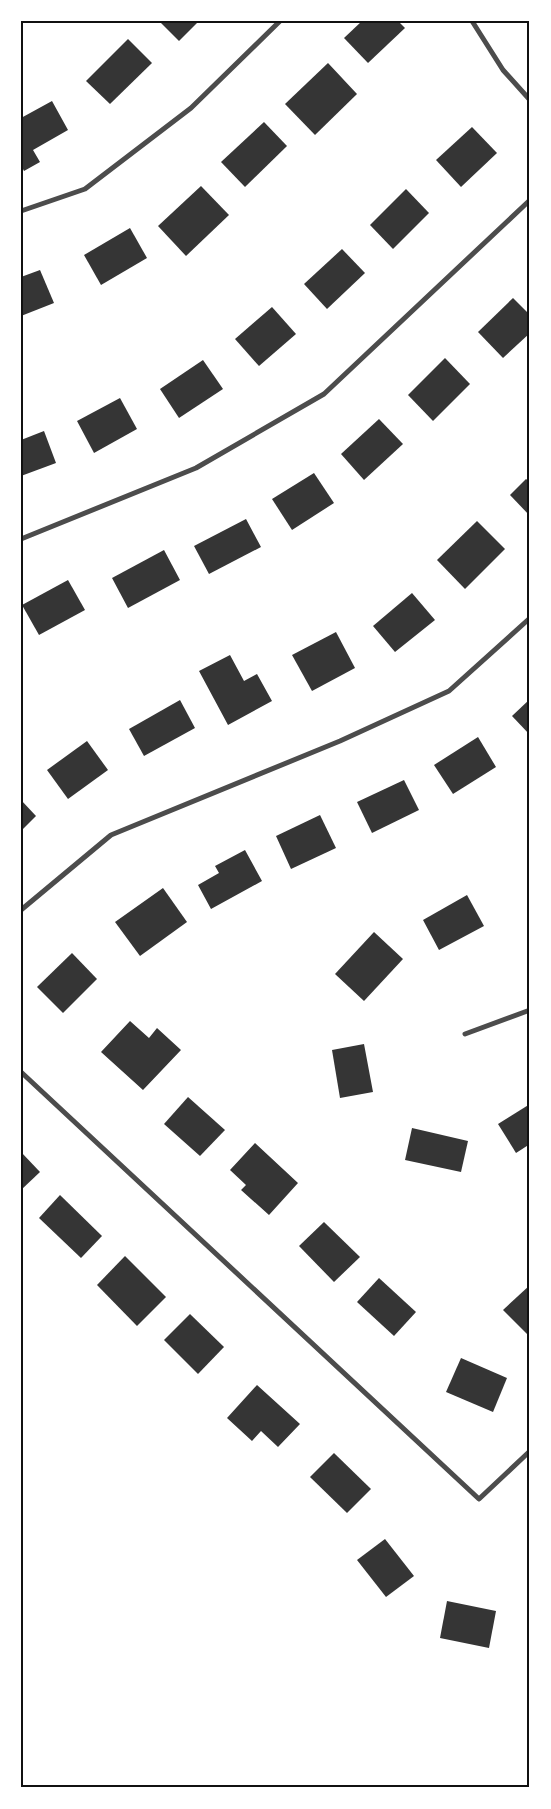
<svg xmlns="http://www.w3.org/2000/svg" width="551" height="1809" font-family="'Titillium Web',sans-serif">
<rect width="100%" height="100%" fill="#fff"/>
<g fill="#353535">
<path d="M159 21H199L179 41Z"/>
<path d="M362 21H398L405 28 368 63 344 38Z"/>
<path d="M128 39 152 63 110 104 86 81Z"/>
<path d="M328 63 357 94 315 135 285 104Z"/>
<path d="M52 101 68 130 33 150 40 162 24 171 21 165V118Z"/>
<path d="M264 122 287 146 245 187 221 162Z"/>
<path d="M472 127 497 153 461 187 436 160Z"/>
<path d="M201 186 229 215 186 256 158 226Z"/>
<path d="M406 189 429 213 393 249 370 225Z"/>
<path d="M130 228 147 258 101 285 84 255Z"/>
<path d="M342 249 365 273 327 309 304 284Z"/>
<path d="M40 270 54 303 21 316V277Z"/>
<path d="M513 298 530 315V333L503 358 478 332Z"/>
<path d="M272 307 296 334 259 366 235 339Z"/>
<path d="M445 358 470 384 433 421 408 395Z"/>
<path d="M203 360 223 389 179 418 160 389Z"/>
<path d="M120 398 137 429 94 453 77 421Z"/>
<path d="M379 419 403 444 364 480 341 454Z"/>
<path d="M44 431 56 463 21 476V440Z"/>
<path d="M314 473 334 503 292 530 272 499Z"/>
<path d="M526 479 530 482V516L510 495Z"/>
<path d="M246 519 261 547 209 574 194 546Z"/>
<path d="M477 521 505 549 465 589 437 560Z"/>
<path d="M164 550 180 580 128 608 112 578Z"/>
<path d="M68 580 85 610 39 635 22 605Z"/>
<path d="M412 593 435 620 395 652 373 626Z"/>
<path d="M336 632 355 668 312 691 292 655Z"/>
<path d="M230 655 244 681 257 674 272 701 228 725 199 671Z"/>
<path d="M530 699V735L512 716Z"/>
<path d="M180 700 195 728 144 756 129 729Z"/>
<path d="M478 737 496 767 453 794 434 765Z"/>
<path d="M87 741 108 770 68 799 47 770Z"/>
<path d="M404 780 419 810 372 833 357 802Z"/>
<path d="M21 800 36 816 21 831Z"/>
<path d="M320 815 336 848 291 869 276 836Z"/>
<path d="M245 850 262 881 211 909 198 885 219 873 215 866Z"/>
<path d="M163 888 187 922 140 956 115 922Z"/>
<path d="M467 895 484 926 439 950 423 920Z"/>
<path d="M374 932 403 959 364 1001 335 974Z"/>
<path d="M72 953 97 979 63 1013 37 987Z"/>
<path d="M130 1021 149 1038 157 1028 181 1050 143 1090 101 1052Z"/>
<path d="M364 1044 373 1092 340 1098 332 1050Z"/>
<path d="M188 1097 225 1130 200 1156 164 1124Z"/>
<path d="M530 1104V1144L516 1153 498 1124Z"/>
<path d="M412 1128 468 1141 461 1172 405 1160Z"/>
<path d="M255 1143 298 1183 269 1215 241 1190 246 1185 230 1170Z"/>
<path d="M21 1152 40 1172 21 1190Z"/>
<path d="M60 1195 102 1236 81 1258 39 1218Z"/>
<path d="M324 1222 360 1257 334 1282 299 1246Z"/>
<path d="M125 1256 166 1297 137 1326 97 1285Z"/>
<path d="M379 1278 416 1312 394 1336 357 1302Z"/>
<path d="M530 1285V1337L503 1310Z"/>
<path d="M190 1314 224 1347 198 1374 164 1340Z"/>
<path d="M461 1358 507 1378 493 1412 446 1392Z"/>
<path d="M257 1385 300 1424 278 1447 261 1431 252 1441 227 1418Z"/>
<path d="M334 1453 371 1489 347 1513 310 1477Z"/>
<path d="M385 1539 414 1576 386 1597 357 1560Z"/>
<path d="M447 1601 496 1611 489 1648 440 1638Z"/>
</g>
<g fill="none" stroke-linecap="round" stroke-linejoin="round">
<g stroke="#4c4c4c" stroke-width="5">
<path d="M472 21 503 70 530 100"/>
<path d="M21 211 85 189 191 108 280 21"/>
<path d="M21 539 196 468 324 394 530 200"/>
<path d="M21 910 111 835 340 741 449 691 530 618"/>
<path d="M465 1034 530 1010"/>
<path d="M21 1072 479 1499 530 1451"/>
</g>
</g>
<rect width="551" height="1809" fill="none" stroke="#ffffff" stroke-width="45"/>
<rect x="22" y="22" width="506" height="1764" fill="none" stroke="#111" stroke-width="2"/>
</svg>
